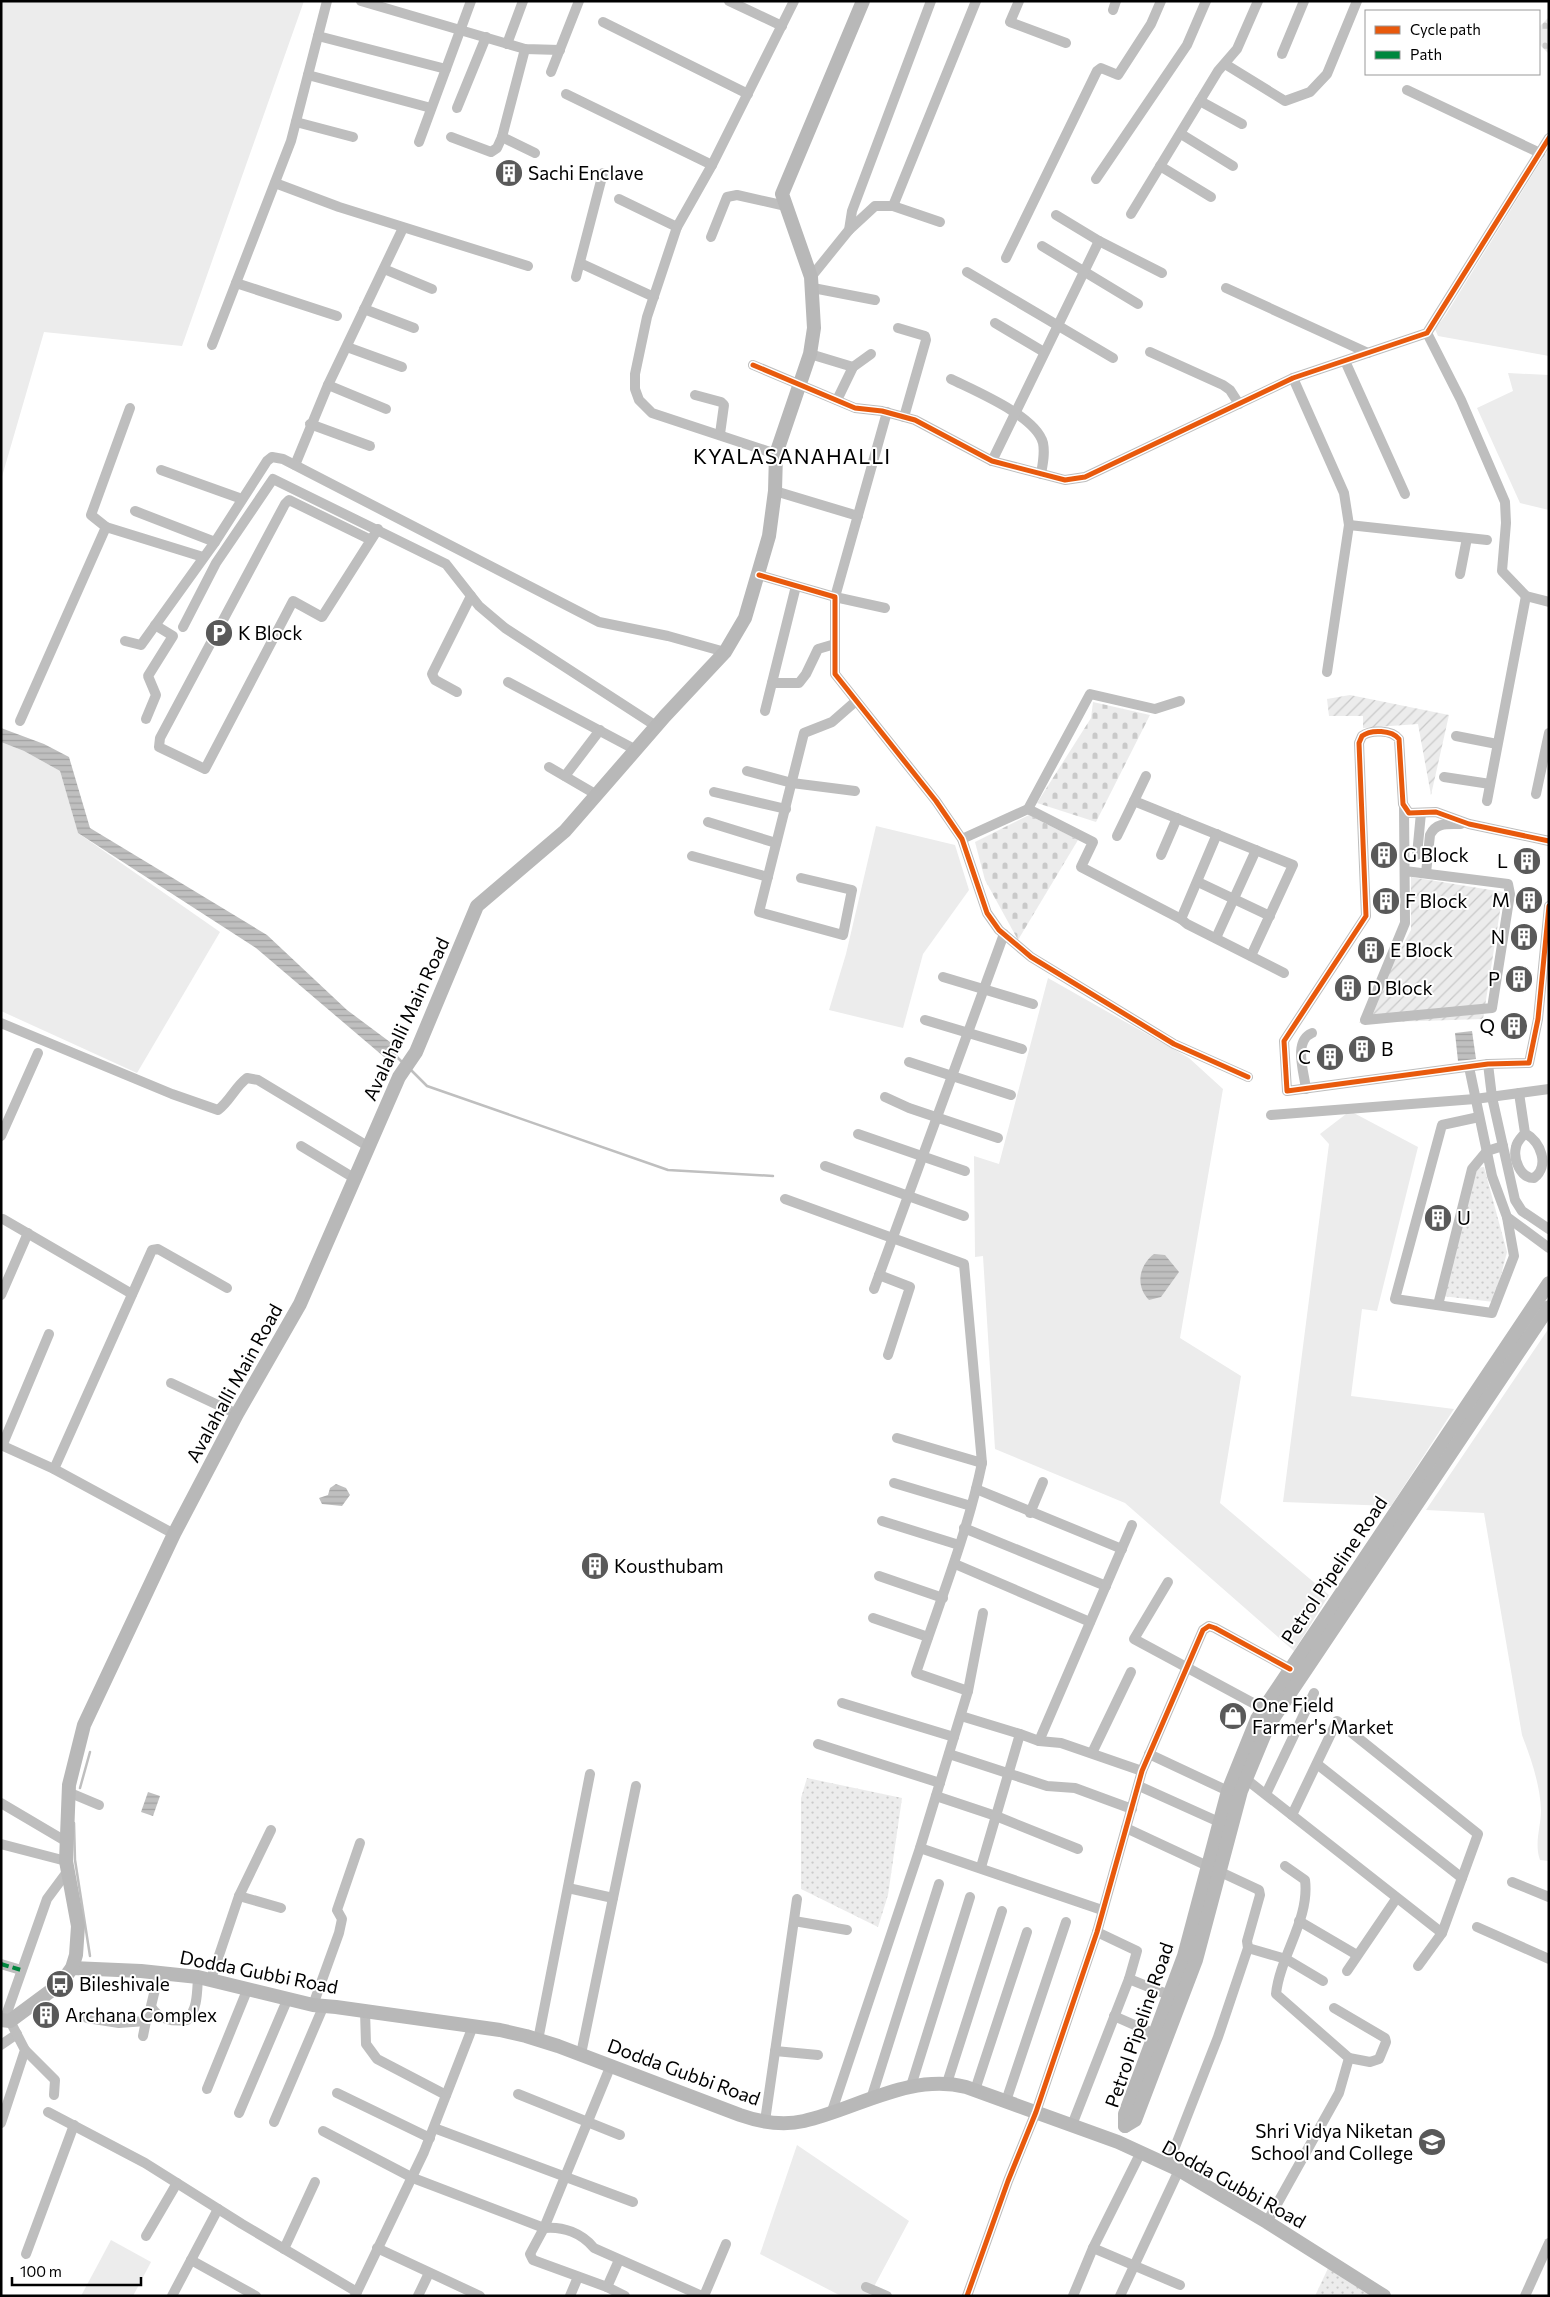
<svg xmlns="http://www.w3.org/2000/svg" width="1550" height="2297" font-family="Commissioner,sans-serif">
<defs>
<pattern id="cemetery-stones" width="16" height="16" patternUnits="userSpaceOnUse" patternTransform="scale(1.25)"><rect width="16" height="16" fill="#ececec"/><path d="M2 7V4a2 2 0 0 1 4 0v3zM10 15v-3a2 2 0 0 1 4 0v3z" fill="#c9c9c9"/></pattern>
<pattern id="park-dots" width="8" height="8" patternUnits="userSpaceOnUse" patternTransform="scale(1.25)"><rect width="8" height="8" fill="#ececec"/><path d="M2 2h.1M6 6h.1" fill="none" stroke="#c9c9c9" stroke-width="1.8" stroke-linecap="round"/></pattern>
<pattern id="garden-furrows" width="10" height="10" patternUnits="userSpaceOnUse" patternTransform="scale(1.25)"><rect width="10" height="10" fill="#ececec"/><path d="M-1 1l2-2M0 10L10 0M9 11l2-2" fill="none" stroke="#c9c9c9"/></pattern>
<pattern id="water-rules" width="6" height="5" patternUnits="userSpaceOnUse" patternTransform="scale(1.25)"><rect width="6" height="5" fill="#bfbfbf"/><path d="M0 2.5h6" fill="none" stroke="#a2a2a2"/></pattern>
</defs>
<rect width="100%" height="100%" fill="#fff"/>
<g fill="#ececec">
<path d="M1 1H304L182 346 44 332 1 480Z"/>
<path d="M1549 148V356L1438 336 1435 329 1445 316Z"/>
<path d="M1508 373 1549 375V510L1520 503 1477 408 1513 391Z"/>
<path d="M1 742 24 751 60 771 78 833 220 932 137 1073 1 1011Z"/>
<path d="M876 826 955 845 969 890 923 954 903 1028 829 1010 846 954Z"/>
<path d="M1048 978 1189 1058 1223 1089 1180 1338 1241 1376 1220 1503 1329 1595 1294 1651 1125 1503 995 1449 983 1256 975 1257 974 1156 999 1164Z"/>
<path d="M1350 1111 1418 1147 1377 1311 1362 1309 1351 1396 1454 1409 1391 1506 1283 1502 1329 1144 1320 1134Z"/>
<path d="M1549 1328V1861L1540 1860C1534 1843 1541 1827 1541 1810 1540 1784 1531 1759 1522 1735L1484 1513 1426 1510Z"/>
<path d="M797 2145 909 2221 869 2296H841L760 2254Z"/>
<path d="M111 2240 151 2262 133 2296H81Z"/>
</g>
<g fill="url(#cemetery-stones)">
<path d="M1549 17V54L1539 44V27Z"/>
<path d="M1093 702 1150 715 1096 822 1037 803 1091 718Z"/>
<path d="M1029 815 1078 840 1018 940 985 880 975 842Z"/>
</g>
<g fill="url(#park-dots)">
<path d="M1484 1167 1507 1252 1494 1302 1442 1296 1475 1168Z"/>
<path d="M807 1778 902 1798 888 1895 878 1927 801 1889V1798Z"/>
<path d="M1330 2264 1377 2296H1315Z"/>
</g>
<g fill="url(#garden-furrows)">
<path d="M1350 695 1449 715 1431 795 1418 724 1363 728V716H1329L1327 699Z"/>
<path d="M1411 877 1503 892 1483 1019 1359 1023 1411 930Z"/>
</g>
<g fill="url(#water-rules)">
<path d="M1 728 44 744 69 757 90 828 267 935 347 1010 398 1048 390 1062 256 948 78 833 60 771 24 751 1 742Z"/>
<path d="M1472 1031 1476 1059 1458 1061 1455 1033Z"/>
<path d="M1154 1254 1165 1255 1179 1272 1161 1297 1149 1300C1135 1286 1139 1265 1154 1254Z"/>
<path d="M336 1484 346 1488 350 1495 342 1506 322 1504 319 1498 328 1495 330 1488Z"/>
<path d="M148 1792 160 1796 153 1816 141 1812Z"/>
</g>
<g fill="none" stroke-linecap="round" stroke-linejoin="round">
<g stroke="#bfbfbf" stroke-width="2.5">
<path d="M393 1053 403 1063"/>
<path d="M411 1070 427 1086 668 1170 773 1176"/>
<path d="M80 1788 90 1752"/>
<path d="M74 1823 75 1860 90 1956"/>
</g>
<g stroke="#bebebe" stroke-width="10">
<path d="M361 1 525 49 560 50"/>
<path d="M729 1 782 26"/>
<path d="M1019 1 1010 22 1066 43"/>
<path d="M1113 10 1116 1"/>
<path d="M603 22 748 94"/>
<path d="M318 36 446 69"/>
<path d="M507 44 523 1"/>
<path d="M1282 54 1304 1"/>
<path d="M1225 64 1285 101 1310 92 1327 74 1357 1"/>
<path d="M551 72 579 1"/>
<path d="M308 75 431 108"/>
<path d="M1407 90 1540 153"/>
<path d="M566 94 712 165"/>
<path d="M1200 101 1242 124"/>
<path d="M457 108 486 37"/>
<path d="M296 122 353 137"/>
<path d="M1181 134 1233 166"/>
<path d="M451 137 491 152 497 148 502 137 525 49"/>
<path d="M502 137 535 153"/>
<path d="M419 142 471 1"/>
<path d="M1160 166 1211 197"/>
<path d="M1096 179 1187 45 1206 1"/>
<path d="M275 183 339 207 528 266"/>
<path d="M619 199 677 227"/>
<path d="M893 206 940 222"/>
<path d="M1131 214 1218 71 1237 49 1258 1"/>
<path d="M1056 215 1099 241 1162 273"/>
<path d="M849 230 875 206H893L976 1"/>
<path d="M711 237 727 197 737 195 786 206"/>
<path d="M1042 246 1138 304"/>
<path d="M1006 258 1097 71 1101 68 1118 75 1151 24 1161 1"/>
<path d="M580 263 654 297"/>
<path d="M384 269 432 289"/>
<path d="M967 272 1113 358"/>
<path d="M576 277 603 173"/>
<path d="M811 277 849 230 852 211 931 1"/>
<path d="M236 283 337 316"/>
<path d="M813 288 875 300"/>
<path d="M1226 288 1368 353"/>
<path d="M364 309 414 328"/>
<path d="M995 323 1044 352"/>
<path d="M898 328 925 336 926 340 904 417"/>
<path d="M1427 333 1461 400 1505 502 1506 523 1502 571 1526 596 1549 602"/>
<path d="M212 345 291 141 327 1"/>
<path d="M347 347 402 367"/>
<path d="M1150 352 1223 385 1230 390 1239 404"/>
<path d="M810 354 853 367"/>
<path d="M1345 361 1405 494"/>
<path d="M753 365 855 408 882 411 915 420 992 461 1065 480 1085 477 1293 378 1427 333 1549 138"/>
<path d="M1293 378 1344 493 1349 525 1327 672"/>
<path d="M951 379C975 391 1036 416 1043 443 1045 453 1043 463 1041 474"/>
<path d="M328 385 386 409"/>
<path d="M695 395 721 402 724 405 720 434"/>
<path d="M837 400 853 367 871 354"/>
<path d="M310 424 370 446"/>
<path d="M776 454 652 413 639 400 635 389V374L647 317 677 227 712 165 794 1"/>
<path d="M992 461 1099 241"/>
<path d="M295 465 328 385 403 228"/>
<path d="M161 470 242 499"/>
<path d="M775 491 858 516"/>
<path d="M135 511 215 542"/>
<path d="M1349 525 1487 540"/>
<path d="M106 527 91 515 130 408"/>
<path d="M371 540 289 500 285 504 160 738 159 747 205 769 293 601 322 617 378 529"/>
<path d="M1460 574 1467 538"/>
<path d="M759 575 835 597V674L936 801 962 839 987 913 999 930 1031 957 1174 1044 1248 1077"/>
<path d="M885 608 835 597 887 412"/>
<path d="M183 627 216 563 273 479 446 564 479 606 505 628 656 726"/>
<path d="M125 641 141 645 215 542 267 461 272 457 283 459 599 622 668 636 725 652"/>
<path d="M508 682 636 750"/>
<path d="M772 683H799L806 674 818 649 835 644"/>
<path d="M457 692 435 680 432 674 471 596"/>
<path d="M765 711 796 586"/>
<path d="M146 719 156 695 148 676 173 636 155 625"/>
<path d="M20 721 106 527 203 557"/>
<path d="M1456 736 1497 744"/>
<path d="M549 767 597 795"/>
<path d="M747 771 792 783 855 791"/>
<path d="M565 776 600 730"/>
<path d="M1146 776 1134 801 1293 865 1251 956"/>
<path d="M1444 777 1490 784"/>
<path d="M714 792 786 809"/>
<path d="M1536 794 1549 733"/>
<path d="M1487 801 1526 596"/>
<path d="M1404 807 1405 923 1365 1020 1492 1008 1510 894 1508 884 1405 871"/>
<path d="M1028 809 1093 842 1081 867 1181 919"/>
<path d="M708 822 776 843"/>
<path d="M1217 834 1181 919 1187 924 1284 973"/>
<path d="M1117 836 1134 801"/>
<path d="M962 839 1028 809 1090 694 1155 709 1180 701"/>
<path d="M1549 841 1469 824 1436 812 1409 813 1403 804 1399 739C1392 730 1371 729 1362 736L1359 743 1366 916 1284 1041 1287 1091 1488 1064 1529 1063 1538 1019 1549 906"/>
<path d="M1161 855 1177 818"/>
<path d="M1417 855 1421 813"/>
<path d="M692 856 768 877"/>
<path d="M1426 873 1430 835C1436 822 1448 824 1461 824"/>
<path d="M801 878 852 890 843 935 759 912 804 733 832 722 856 701"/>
<path d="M1198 882 1270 916"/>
<path d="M1216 938 1256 850"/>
<path d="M943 977 1033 1004"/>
<path d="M925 1020 1022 1049"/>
<path d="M1 1023 172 1094 218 1110C230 1101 235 1087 247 1078L258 1080 369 1147"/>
<path d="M909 1062 1011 1095"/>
<path d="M1488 1064 1492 1097 1515 1200 1522 1211 1549 1229"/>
<path d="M1469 1067 1492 1176 1507 1217 1549 1248"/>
<path d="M1306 1089C1304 1072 1293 1041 1312 1033"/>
<path d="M1519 1093 1525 1133C1522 1137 1517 1141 1516 1147 1513 1159 1520 1178 1534 1178 1550 1166 1541 1142 1525 1133"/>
<path d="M885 1097 909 1108 998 1138"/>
<path d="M1271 1115 1475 1099 1549 1089"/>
<path d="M1479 1117 1442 1125 1395 1299 1492 1313 1514 1256 1507 1217"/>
<path d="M858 1134 965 1171"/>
<path d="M1 1136 38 1053"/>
<path d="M301 1146 354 1178"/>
<path d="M825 1166 964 1216"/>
<path d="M785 1199 964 1264 982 1463 897 1438"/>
<path d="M3 1219 132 1294"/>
<path d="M879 1275 910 1287 888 1355"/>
<path d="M874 1289 1004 934"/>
<path d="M1 1295 28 1233"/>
<path d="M1438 1305 1472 1169 1487 1151 1503 1146"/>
<path d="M171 1383 237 1414"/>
<path d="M1 1445 54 1469 174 1534"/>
<path d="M2 1446 49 1334"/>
<path d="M54 1469 152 1250 158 1249 227 1288"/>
<path d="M894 1483 971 1506"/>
<path d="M976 1489 1122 1549"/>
<path d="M1030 1513 1043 1482"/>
<path d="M882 1521 959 1545"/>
<path d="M964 1528 1106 1586"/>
<path d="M955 1564 1090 1622"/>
<path d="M879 1576 943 1598"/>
<path d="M1168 1582 1134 1639 1264 1709"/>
<path d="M873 1618 928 1637"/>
<path d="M968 1691 983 1613"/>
<path d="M842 1703 954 1737"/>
<path d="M961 1716 1020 1734"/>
<path d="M1039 1741 1132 1525"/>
<path d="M818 1744 940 1783"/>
<path d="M1092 1753 1131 1672"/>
<path d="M949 1754 1047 1786 1075 1788 1132 1809"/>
<path d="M1149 1754 1228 1791"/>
<path d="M1317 1764 1462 1878"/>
<path d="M1242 1776 1442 1933"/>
<path d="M1139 1786 1219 1822"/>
<path d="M68 1792 99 1805"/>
<path d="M1266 1794 1314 1693"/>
<path d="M936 1796 996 1816 1078 1849"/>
<path d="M1 1803 67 1842"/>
<path d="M1292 1815 1337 1721 1478 1834 1442 1933 1418 1966"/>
<path d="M1126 1828 1259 1890 1260 1895 1247 1941 1248 1948 1218 2037 1168 2165"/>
<path d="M1 1844 66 1861"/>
<path d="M920 1848 1102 1910"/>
<path d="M981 1867 1020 1734 1039 1741 1061 1743 1142 1771"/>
<path d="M1512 1882 1549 1897"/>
<path d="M568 1888 613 1898"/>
<path d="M239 1896 281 1908"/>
<path d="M794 1921 847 1930"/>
<path d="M1299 1921 1357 1955"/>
<path d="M1477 1927 1549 1959"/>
<path d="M1248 1948 1286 1959 1323 1981"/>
<path d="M1 1964 21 1970"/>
<path d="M1347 1971 1396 1899"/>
<path d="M159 1973 151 2006C157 2019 173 2022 187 2020 198 2009 197 1991 198 1977"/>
<path d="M211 1979 239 1896 271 1830"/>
<path d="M1129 1979 1169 1995"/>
<path d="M313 2005 339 1933 342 1919 337 1910 360 1843"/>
<path d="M1334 2008 1385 2038 1386 2042 1379 2059 1370 2062 1349 2058"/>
<path d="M365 2011 366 2044 377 2059 446 2095"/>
<path d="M1114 2016 1155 2034"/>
<path d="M87 2018 119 2023 146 2021"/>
<path d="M4 2021 47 1899 67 1872"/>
<path d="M143 2036 146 2021 150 2016"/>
<path d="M538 2040 590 1774"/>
<path d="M1 2045 17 2034"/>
<path d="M25 2050 55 2080 54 2095"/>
<path d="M775 2051 818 2055"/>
<path d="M581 2054 636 1786"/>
<path d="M947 2083 1002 1911"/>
<path d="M911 2086 970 1897"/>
<path d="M207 2089 248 1988"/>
<path d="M975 2090 1027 1932"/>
<path d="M337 2093 430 2138"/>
<path d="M518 2094 620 2135"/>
<path d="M871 2099 939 1884"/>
<path d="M1006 2101 1066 1922"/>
<path d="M832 2111 920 1848 968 1691 916 1673C939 1603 967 1535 982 1463"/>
<path d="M48 2112 145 2163 242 2224 357 2292"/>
<path d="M239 2113 288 1998"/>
<path d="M765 2121 797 1899"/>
<path d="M274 2122 324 2005"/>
<path d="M1 2123 25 2050 10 2021"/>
<path d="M1072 2125 1129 1979 1137 1951 1097 1932"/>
<path d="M434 2128 633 2202"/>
<path d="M323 2131 413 2178 544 2228C563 2226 582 2233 594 2248L702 2296"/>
<path d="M1267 2222 1339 2093 1349 2058 1276 1994C1280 1956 1310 1919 1305 1880L1285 1866"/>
<path d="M146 2236 177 2183"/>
<path d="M377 2248 480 2296"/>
<path d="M1093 2248 1180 2285"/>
<path d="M284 2249 315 2182"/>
<path d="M26 2254 74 2125"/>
<path d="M191 2260 256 2296"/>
<path d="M619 2260 607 2287 625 2296"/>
<path d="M607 2287 533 2260 530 2254 544 2228 611 2065"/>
<path d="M866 2287 887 2296"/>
<path d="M172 2296 218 2209"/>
<path d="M355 2296 424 2152 473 2026"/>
<path d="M418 2296 429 2273"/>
<path d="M570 2296 578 2277"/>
<path d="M704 2296 726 2244"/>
<path d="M967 2296 1008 2181 1036 2112 1097 1932 1142 1771 1203 1630 1209 1626 1215 1628 1290 1669"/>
<path d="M1073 2296 1093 2248 1140 2154"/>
<path d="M1120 2296 1179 2170"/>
<path d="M1525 2296 1549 2243"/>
</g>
<g stroke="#b8b8b8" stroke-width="14">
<path d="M72 1968 141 1971 198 1977 313 2005 336 2007 500 2030 526 2036 558 2046 740 2115C760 2122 783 2126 804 2121 857 2109 909 2073 966 2087L1118 2142 1179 2170 1267 2222 1384 2296"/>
<path d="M1 2020 10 2021 60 1984 72 1968 76 1955 78 1926 66 1861 69 1785 84 1725 174 1534 237 1414 300 1304 399 1077 416 1052 477 906 565 831 665 716 725 652 745 618 769 536 775 491 776 454 810 354 814 328 811 277 782 194 863 1"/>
<path d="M1125 2126V2114L1184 1956 1228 1791 1257 1719 1549 1283"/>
<path d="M1125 2126 1135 2120 1196 1960 1241 1791 1268 1726 1549 1307"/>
</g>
<path stroke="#00873e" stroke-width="4" stroke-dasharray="8 4" stroke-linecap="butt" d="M1 1964 21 1970"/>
<defs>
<g id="cycleway">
<path d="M753 365 855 408 882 411 915 420 992 461 1065 480 1085 477 1293 378 1427 333 1549 138"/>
<path d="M759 575 835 597V674L936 801 962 839 987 913 999 930 1031 957 1174 1044 1248 1077"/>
<path d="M1549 841 1469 824 1436 812 1409 813 1403 804 1399 739C1392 730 1371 729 1362 736L1359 743 1366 916 1284 1041 1287 1091 1488 1064 1529 1063 1538 1019 1549 906"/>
<path d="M967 2296 1008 2181 1036 2112 1097 1932 1142 1771 1203 1630 1209 1626 1215 1628 1290 1669"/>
</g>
</defs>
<use href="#cycleway" stroke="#fff" stroke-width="8"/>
<use href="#cycleway" stroke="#e8590c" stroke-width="5"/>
</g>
<defs>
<symbol id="building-disc" viewBox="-11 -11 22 22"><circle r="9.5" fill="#595959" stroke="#fff"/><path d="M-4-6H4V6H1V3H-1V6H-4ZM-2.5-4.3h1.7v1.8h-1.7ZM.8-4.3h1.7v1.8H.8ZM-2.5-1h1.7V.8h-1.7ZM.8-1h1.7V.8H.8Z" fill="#fff"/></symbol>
<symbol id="parking-disc" viewBox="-11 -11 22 22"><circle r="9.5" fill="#595959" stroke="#fff"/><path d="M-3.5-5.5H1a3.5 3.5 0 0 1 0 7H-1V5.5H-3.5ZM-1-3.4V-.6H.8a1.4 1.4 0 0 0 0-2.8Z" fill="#fff"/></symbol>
<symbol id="shop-disc" viewBox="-11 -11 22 22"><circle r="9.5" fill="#595959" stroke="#fff"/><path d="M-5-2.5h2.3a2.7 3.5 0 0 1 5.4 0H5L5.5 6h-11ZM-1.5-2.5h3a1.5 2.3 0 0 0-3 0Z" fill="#fff"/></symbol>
<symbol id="bus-disc" viewBox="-11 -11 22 22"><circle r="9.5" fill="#595959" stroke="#fff"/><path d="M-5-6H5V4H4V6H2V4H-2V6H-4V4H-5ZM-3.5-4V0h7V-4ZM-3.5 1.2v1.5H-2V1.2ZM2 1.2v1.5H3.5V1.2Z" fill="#fff"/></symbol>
<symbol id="university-disc" viewBox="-11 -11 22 22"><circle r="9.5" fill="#595959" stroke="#fff"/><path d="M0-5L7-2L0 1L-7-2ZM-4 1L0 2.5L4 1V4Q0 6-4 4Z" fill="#fff"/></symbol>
</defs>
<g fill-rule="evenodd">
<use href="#building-disc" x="493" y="157" width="32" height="32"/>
<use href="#parking-disc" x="203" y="617" width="32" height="32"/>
<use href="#building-disc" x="1368" y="839" width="32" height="32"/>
<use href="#building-disc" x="1511" y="845" width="32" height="32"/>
<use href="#building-disc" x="1513" y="884" width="32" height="32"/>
<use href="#building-disc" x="1370" y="885" width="32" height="32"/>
<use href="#building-disc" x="1508" y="921" width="32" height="32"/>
<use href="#building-disc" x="1355" y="934" width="32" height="32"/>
<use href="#building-disc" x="1503" y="963" width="32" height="32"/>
<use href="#building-disc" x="1332" y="972" width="32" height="32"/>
<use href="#building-disc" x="1498" y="1010" width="32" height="32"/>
<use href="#building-disc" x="1346" y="1033" width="32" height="32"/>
<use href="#building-disc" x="1314" y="1041" width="32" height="32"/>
<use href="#building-disc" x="1422" y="1202" width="32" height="32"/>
<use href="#building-disc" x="579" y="1550" width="32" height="32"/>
<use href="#shop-disc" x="1217" y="1700" width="32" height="32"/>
<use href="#bus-disc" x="44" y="1968" width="32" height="32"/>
<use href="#building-disc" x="30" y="1999" width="32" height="32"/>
<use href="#university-disc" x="1416" y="2126" width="32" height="32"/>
</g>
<g text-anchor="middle" stroke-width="4" stroke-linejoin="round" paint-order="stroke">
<g font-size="19" fill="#000" stroke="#fff" text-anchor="start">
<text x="528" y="180">Sachi Enclave</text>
<text x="238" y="640">K Block</text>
<text x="1403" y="862">G Block</text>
<text x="1508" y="868" text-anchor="end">L</text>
<text x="1510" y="907" text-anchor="end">M</text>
<text x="1405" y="908">F Block</text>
<text x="1505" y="944" text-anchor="end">N</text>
<text x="1390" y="957">E Block</text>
<text x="1500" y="986" text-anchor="end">P</text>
<text x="1367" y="995">D Block</text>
<text x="1495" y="1033" text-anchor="end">Q</text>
<text x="1381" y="1056">B</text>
<text x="1311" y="1064" text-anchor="end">C</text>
<text x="1457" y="1225">U</text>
<text x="614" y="1573">Kousthubam</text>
<text x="1252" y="1712">One Field<tspan x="1252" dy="22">Farmer's Market</tspan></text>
<text x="79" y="1991">Bileshivale</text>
<text x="65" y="2022">Archana Complex</text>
<text x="1413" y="2138" text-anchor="end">Shri Vidya Niketan<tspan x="1413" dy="22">School and College</tspan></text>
</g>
<g font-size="19" fill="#000" stroke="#fff">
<text transform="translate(406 1019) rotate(-65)" y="7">Avalahalli Main Road</text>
<text transform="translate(234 1383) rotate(-61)" y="7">Avalahalli Main Road</text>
<text transform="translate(1334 1570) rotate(-56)" y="7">Petrol Pipeline Road</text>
<text transform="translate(259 1972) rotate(11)" y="7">Dodda Gubbi Road</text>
<text transform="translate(1139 2025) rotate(-71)" y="7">Petrol Pipeline Road</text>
<text transform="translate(684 2072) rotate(20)" y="7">Dodda Gubbi Road</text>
<text transform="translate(1234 2184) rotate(29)" y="7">Dodda Gubbi Road</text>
</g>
<g font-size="21" letter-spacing="1" fill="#000" stroke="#fff">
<text x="792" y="464">KYALASANAHALLI</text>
</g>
</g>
<rect width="1550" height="2297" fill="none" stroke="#000000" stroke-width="5"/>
<rect x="1365" y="10" width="175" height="65" fill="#ffffff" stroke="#999999"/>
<rect x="1375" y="26" width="25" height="8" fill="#e8590c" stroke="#999999"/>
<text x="1410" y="35" font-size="15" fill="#000000">Cycle path</text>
<rect x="1375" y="51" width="25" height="8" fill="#00873e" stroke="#999999"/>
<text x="1410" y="60" font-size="15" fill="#000000">Path</text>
<path d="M12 2277v8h129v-8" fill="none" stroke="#000000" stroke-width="2.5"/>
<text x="20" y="2277" font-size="15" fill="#000000" stroke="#ffffff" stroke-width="4" paint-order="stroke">100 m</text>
</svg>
